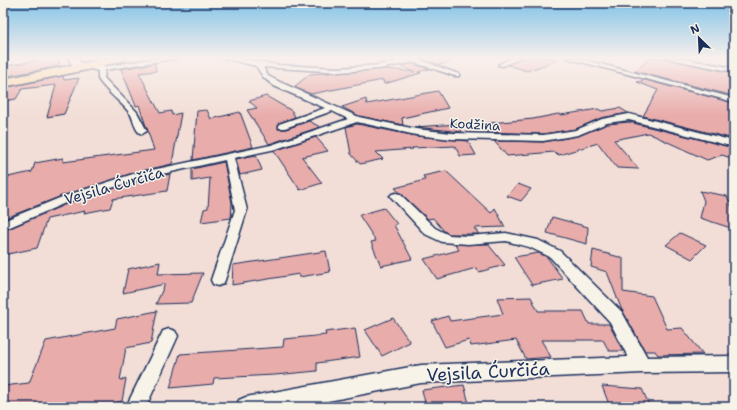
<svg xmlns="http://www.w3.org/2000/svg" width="737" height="410" font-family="'Shantell Sans',sans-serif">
<rect width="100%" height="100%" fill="#f2ded6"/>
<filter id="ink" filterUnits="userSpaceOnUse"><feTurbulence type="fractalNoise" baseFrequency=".025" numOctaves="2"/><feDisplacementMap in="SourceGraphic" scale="8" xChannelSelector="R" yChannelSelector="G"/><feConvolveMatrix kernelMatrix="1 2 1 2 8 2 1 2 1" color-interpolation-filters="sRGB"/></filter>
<g filter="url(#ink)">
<g fill="#e8acab" stroke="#1b2f5e">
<path d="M36 58H58L60 66 3 77V66L36 61Z"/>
<path d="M423 58H453V61L439 65Z"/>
<path d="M521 58H558L559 60 527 71 508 65Z"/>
<path d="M651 58H663L734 73V96L634 71Z"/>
<path d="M155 63 156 71 139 73 160 113 171 111 172 115 181 113 172 164 133 173 62 196 3 219V178L32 172 35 163 63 158V162L154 150 139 105 136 106 121 69Z"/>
<path d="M413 64 429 69 418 72 421 73 384 84 383 80 311 94 294 87 310 74 386 69 415 72 400 66Z"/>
<path d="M63 76 64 80 79 78 64 114 47 117 56 85 22 89 16 99 3 101V88Z"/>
<path d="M645 80 734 103V139L643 116 658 90 637 82Z"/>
<path d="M438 91 448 108 402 118 403 125 359 116 342 107 366 99 367 104Z"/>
<path d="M266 96 292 111 295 117 279 123 278 129H286L309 121 320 127 269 144 247 110 257 108 249 101Z"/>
<path d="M620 108 628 113 601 118 576 129 543 134 486 132 479 124 533 119 558 114 561 115 598 109 602 111Z"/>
<path d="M207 110 211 119 240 112 253 147 193 160 197 111Z"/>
<path d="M629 122 734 148V159L722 155 707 160 648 133 614 140 639 169 617 168 598 143 559 155 554 152 507 156 494 141 543 142 578 136 607 124Z"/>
<path d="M357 124 416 136 468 141 476 155 460 156 455 146 412 148 413 149 376 152 383 159 360 164 351 154 346 127Z"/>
<path d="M458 124 462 132 415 127Z"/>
<path d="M316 137 328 151 302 157 322 183 300 190 274 151Z"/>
<path d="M256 155 262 170 240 175 236 159Z"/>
<path d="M224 162 232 203 231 218 201 222 204 209 208 208 210 178 192 181V169Z"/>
<path d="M446 171 491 213 495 208 505 227 474 228 479 234H449L444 231 433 218 428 219 395 188 425 180 423 176Z"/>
<path d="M170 174 167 191 113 199 110 208 84 213 85 211 47 219 37 248 3 255V231L71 202 140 180Z"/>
<path d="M518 184 531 189 521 201 507 196Z"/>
<path d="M700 191 727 196 734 212V229L700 218 704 201Z"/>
<path d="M384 208 397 224 394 225 412 259 381 266 371 242 376 241 359 215Z"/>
<path d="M552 217 588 227 587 244 547 233Z"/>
<path d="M680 233 706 245 692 259 666 245Z"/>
<path d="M455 244H488L505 265 479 272 476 268 437 279 424 259 459 250Z"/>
<path d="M593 250 623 258V292L652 296 667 329 682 328 703 354 658 355 655 351H645L621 308 607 272 591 267Z"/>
<path d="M326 251 330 272 299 277V274L232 285 233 265Z"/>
<path d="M539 253 547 257 563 279 532 285 514 257Z"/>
<path d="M160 262 158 274 203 273 191 303 156 304 165 284 123 293 128 269Z"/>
<path d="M531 297 538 311H583L589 324H609L623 351H609L603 340H541L551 357 526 359 516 340 471 346 469 340 445 347 432 321 448 316 450 321 503 314 497 298Z"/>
<path d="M157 311 151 343 126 348 120 380 126 379 122 401 114 403 113 407H3V386L29 383 46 341 115 328 117 319Z"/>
<path d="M393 318 410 342 382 356 365 330Z"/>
<path d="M355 328 360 357 317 363V371L275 375 214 378 213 384 170 388 180 354 283 347 284 339 326 335 325 332Z"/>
<path d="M464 385 470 407H426L422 390Z"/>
<path d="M602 386 642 389 650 407H610Z"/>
</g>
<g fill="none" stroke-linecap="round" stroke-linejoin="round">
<defs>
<g id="street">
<path d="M157 58H178L105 70 104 78 137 112 147 131 142 134C135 132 134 121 131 115 122 102 107 93 98 79V71L84 67 87 65 102 67Z"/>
<path d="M223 58H236L278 65 339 68 379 65 411 58H422L420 60 459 74V76H455L413 62 379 69 339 72 263 67 268 76 280 82 359 117 416 129 452 133 543 135 576 130 602 119 629 114 734 141V147L629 120 607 123 578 135 543 141 452 139 416 135 357 122 276 149 234 158 247 210 225 280 223 284 218 286 213 284 211 280 235 210 225 160 140 179 70 201 3 230V221L62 197 133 174 271 145 348 119 332 111 285 128H279V124L325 108 274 86 264 78 256 66Z"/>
<path d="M511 58H520L503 66 498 65Z"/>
<path d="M566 58H577L734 98V102Z"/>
<path d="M665 58H680L734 68V72Z"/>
<path d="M396 193 400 194 435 228 449 235 468 236 506 233 538 240 560 251 622 312 647 357 734 356V372L642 373 421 383 297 407H236L239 400 246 397 421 365 628 357 610 322 550 257 529 247 506 241 468 244 442 242 425 234 392 198 390 196 392 194Z"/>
<path d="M169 329 175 331 178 336 146 407H126L163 331Z"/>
</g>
<path id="secondary" d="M68 58H78L80 62 92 67 87 70 73 66Z"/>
<path id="primary" d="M108 58H126L125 60 87 70 3 87V79Z"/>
</defs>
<use href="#street" stroke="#1b2f5e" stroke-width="3"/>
<use href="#secondary" stroke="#1b2f5e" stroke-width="3"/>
<use href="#primary" stroke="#1b2f5e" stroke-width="3"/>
<use href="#street" fill="#f7f3e8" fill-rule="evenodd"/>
<use href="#secondary" fill="#f7f3e8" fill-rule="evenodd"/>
<use href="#primary" fill="#fedbac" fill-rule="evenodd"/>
</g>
</g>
<linearGradient id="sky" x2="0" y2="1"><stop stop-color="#82c3e7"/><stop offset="0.5" stop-color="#f9f0ed"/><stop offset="1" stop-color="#f9f0ed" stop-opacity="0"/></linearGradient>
<rect width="737" height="116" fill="url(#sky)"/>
<g text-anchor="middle" stroke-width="3" stroke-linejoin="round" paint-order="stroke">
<g font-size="13" fill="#1b2f5e" stroke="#f7f3e8">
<text transform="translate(475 124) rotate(3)" y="5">Kodžina</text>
</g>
<g font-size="15" fill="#1b2f5e" stroke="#f7f3e8">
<text transform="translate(114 186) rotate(-16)" y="5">Vejsila Ćurčića</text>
</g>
<g font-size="18" fill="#1b2f5e" stroke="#f7f3e8">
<text transform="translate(488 372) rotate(-3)" y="6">Vejsila Ćurčića</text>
</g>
</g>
<rect width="737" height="410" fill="none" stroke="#f7f3e8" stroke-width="16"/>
<rect x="8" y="8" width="721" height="394" fill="none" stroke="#1b2f5e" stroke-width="1.5" filter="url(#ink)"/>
<g transform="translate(699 38) rotate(336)" stroke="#f7f3e8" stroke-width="3" paint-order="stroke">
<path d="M0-3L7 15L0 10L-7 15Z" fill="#1b2f5e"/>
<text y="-6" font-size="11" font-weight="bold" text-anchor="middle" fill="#1b2f5e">N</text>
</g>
</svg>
